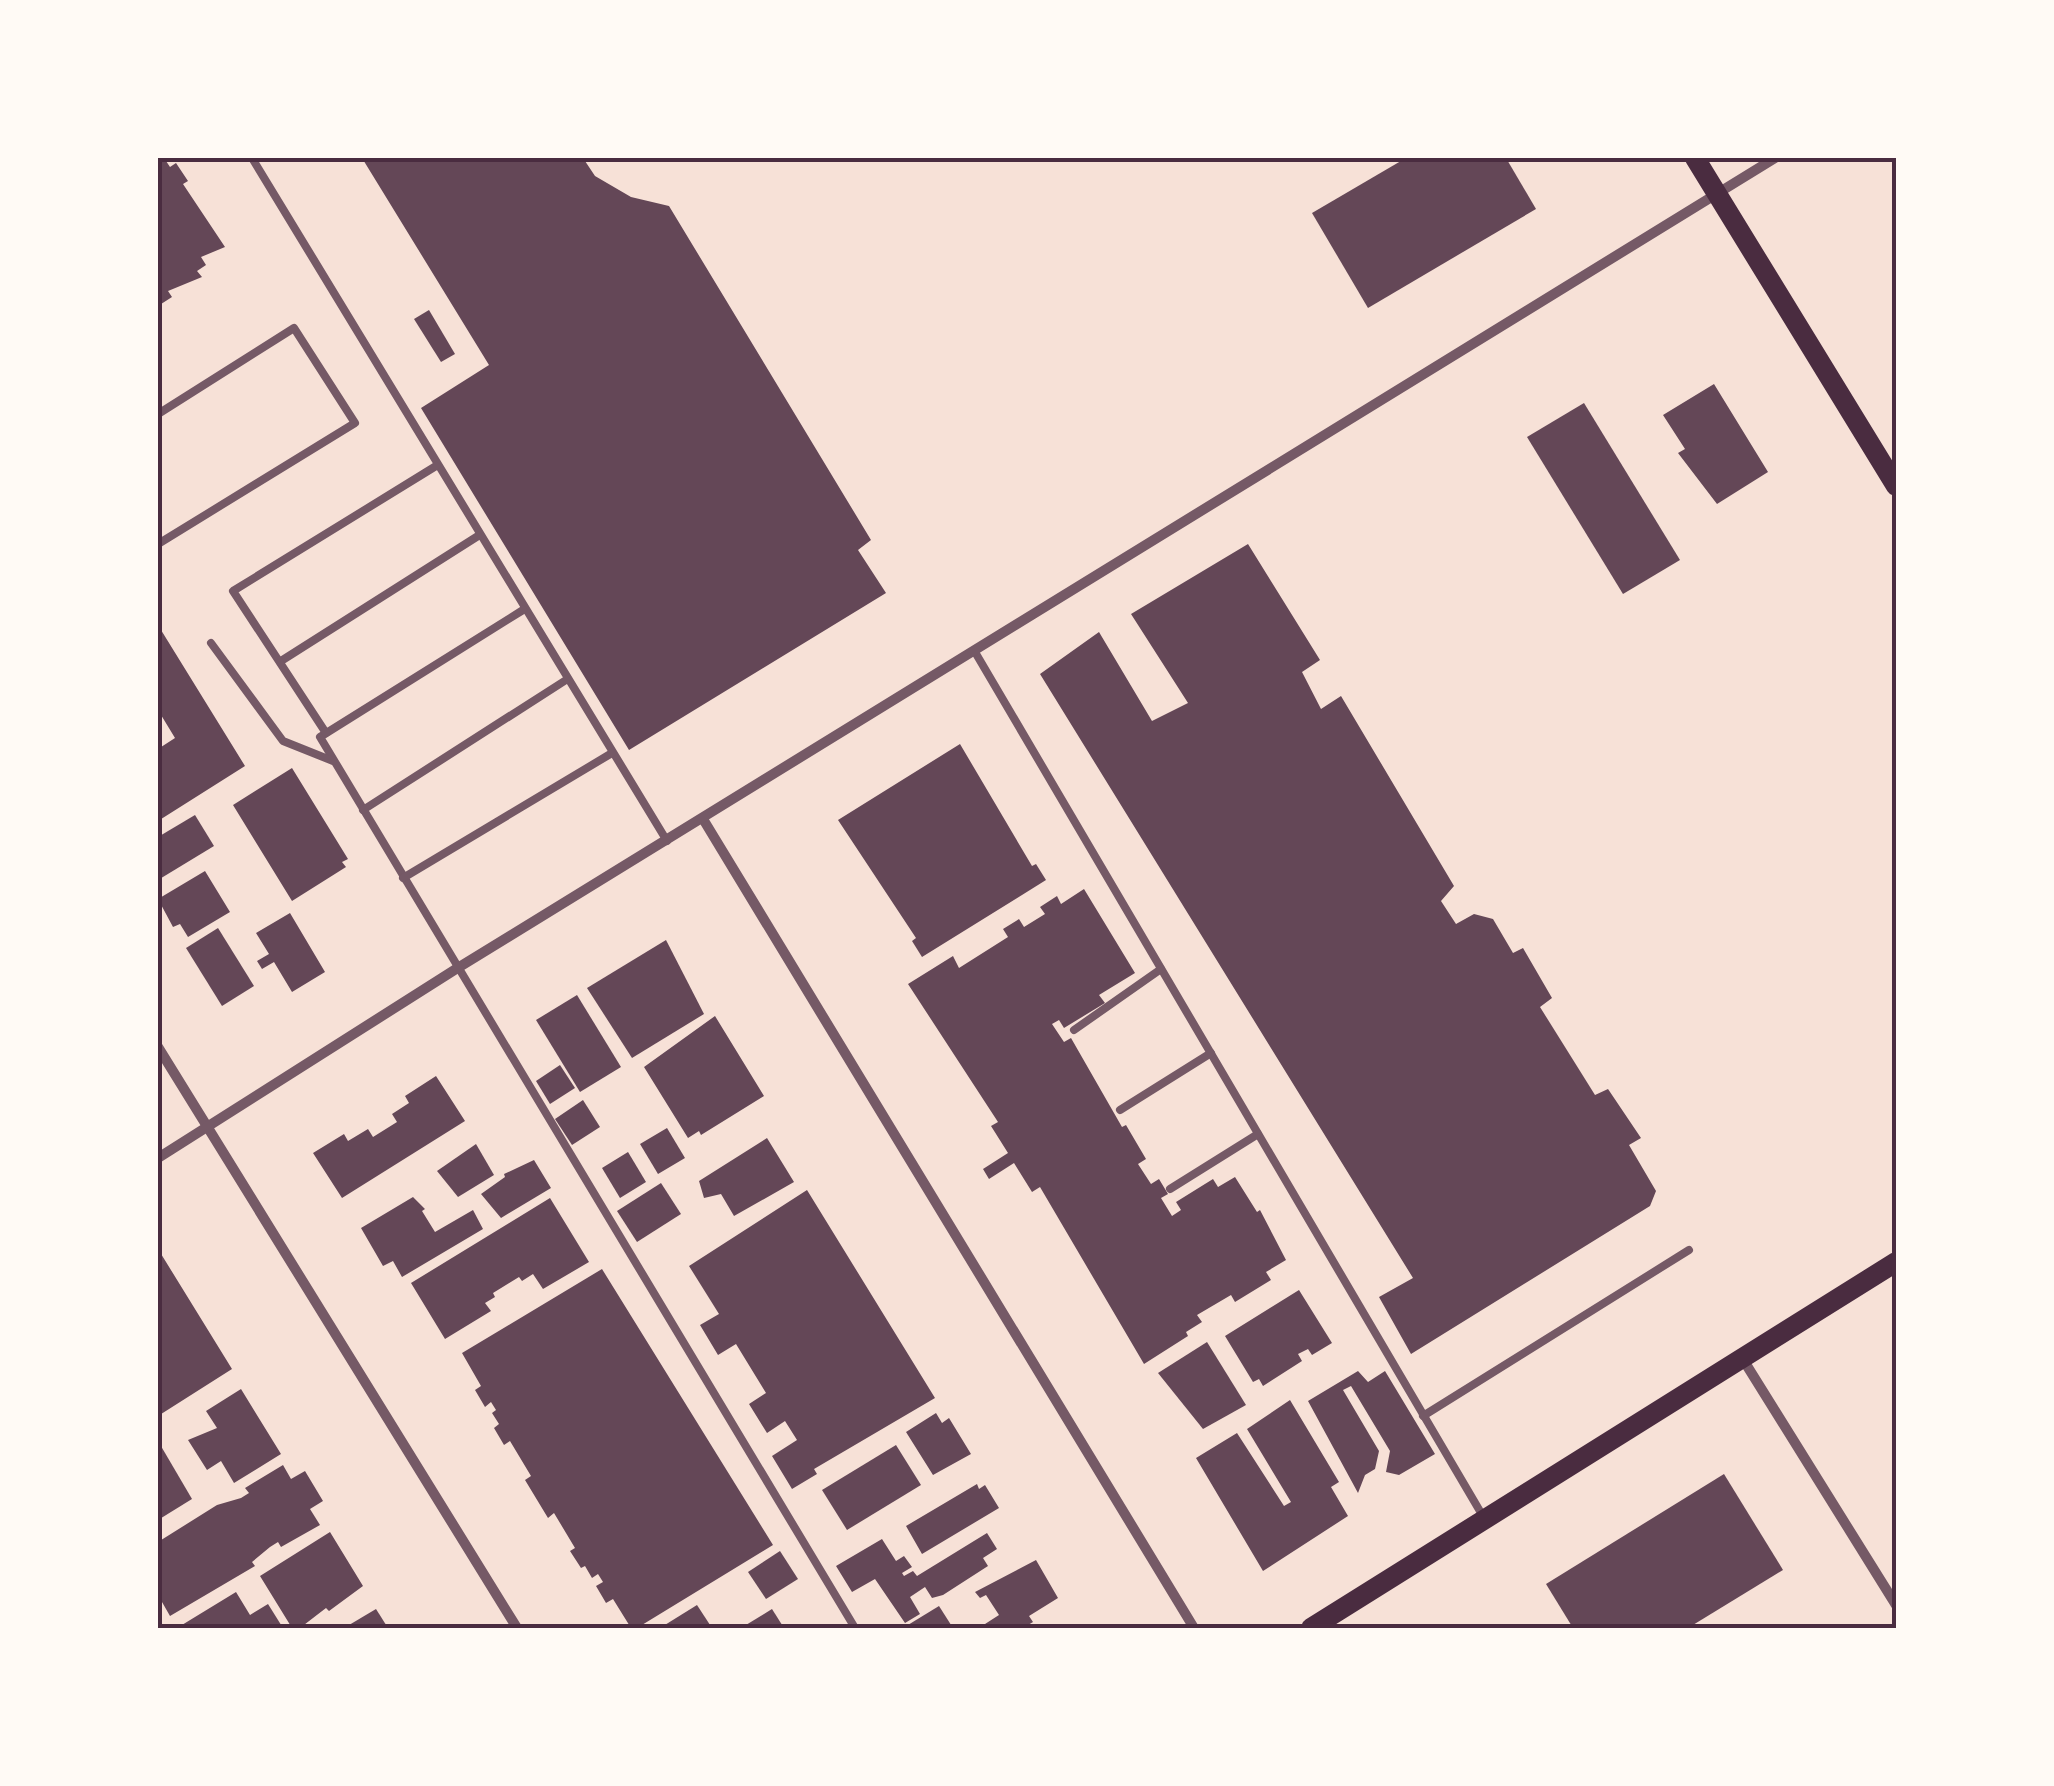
<svg xmlns="http://www.w3.org/2000/svg" width="2054" height="1786" font-family="'Asap Condensed',sans-serif">
<rect width="100%" height="100%" fill="#f7e1d7"/>
<g fill="#644757">
<path d="M158 158H164L170 167 176 163 188 181 183 184 225 247 201 257 206 265 197 271 202 277 168 291 172 297 158 306Z"/>
<path d="M362 158H480L496 162 503 158H583L595 176 631 197 669 206 871 540 858 550 886 593 629 750 421 408 489 365Z"/>
<path d="M1406 158H1506L1536 209 1368 308 1312 213Z"/>
<path d="M429 310 455 354 441 362 414 319Z"/>
<path d="M1714 384 1768 472 1717 504 1678 453 1685 449 1663 415Z"/>
<path d="M1584 403 1680 560 1623 594 1527 437Z"/>
<path d="M1248 544 1320 660 1302 672 1321 709 1341 696 1454 886 1441 901 1456 924 1474 914 1493 919 1513 953 1523 948 1552 998 1540 1007 1595 1095 1608 1089 1641 1138 1629 1145 1656 1191 1650 1206 1411 1354 1379 1297 1413 1278 1040 674 1099 632 1152 721 1188 703 1131 614Z"/>
<path d="M161 630 245 766 158 821V749L175 738 158 710Z"/>
<path d="M960 744 1032 866 1036 864 1046 880 922 957 912 941 916 938 838 820Z"/>
<path d="M292 768 348 859 342 862 346 867 292 901 233 805Z"/>
<path d="M195 815 214 846 158 880V837Z"/>
<path d="M205 871 230 912 188 937 180 924 173 927 158 899Z"/>
<path d="M1084 889 1135 973 1099 995 1105 1003 1064 1028 1059 1020 1052 1024 1064 1042 1071 1038 1122 1127 1126 1125 1146 1159 1138 1164 1151 1184 1159 1179 1168 1194 1161 1198 1172 1216 1181 1210 1176 1202 1213 1179 1218 1187 1235 1177 1257 1212 1260 1210 1286 1260 1266 1272 1271 1280 1235 1302 1231 1295 1197 1315 1202 1322 1186 1332 1188 1336 1144 1364 1040 1187 1032 1192 1014 1163 989 1179 983 1169 1008 1153 991 1126 998 1122 908 984 953 956 959 968 1008 937 1003 929 1019 919 1024 927 1045 914 1040 907 1057 896 1061 904Z"/>
<path d="M290 913 325 972 292 992 274 962 262 969 257 961 269 954 256 933Z"/>
<path d="M218 928 254 986 222 1006 186 948Z"/>
<path d="M666 940 704 1014 632 1058 587 988Z"/>
<path d="M577 995 621 1067 580 1092 536 1020Z"/>
<path d="M715 1016 764 1096 701 1135 699 1131 688 1138 644 1067Z"/>
<path d="M560 1065 575 1088 550 1104 536 1081Z"/>
<path d="M436 1076 465 1121 342 1198 313 1153 344 1134 348 1141 368 1129 373 1137 397 1122 392 1114 409 1103 405 1096Z"/>
<path d="M583 1100 600 1127 572 1145 555 1119Z"/>
<path d="M667 1128 685 1158 658 1174 640 1144Z"/>
<path d="M767 1138 794 1182 734 1216 721 1194 704 1198 699 1181Z"/>
<path d="M476 1144 494 1175 458 1197 437 1171Z"/>
<path d="M628 1152 646 1182 620 1198 602 1168Z"/>
<path d="M534 1160 551 1188 501 1218 481 1194 505 1177 504 1174Z"/>
<path d="M661 1183 681 1214 637 1242 617 1211Z"/>
<path d="M807 1190 935 1398 814 1469 817 1474 792 1489 772 1456 797 1440 785 1421 767 1433 749 1404 766 1393 736 1344 718 1355 700 1325 719 1314 689 1266Z"/>
<path d="M413 1197 425 1209 422 1211 435 1232 473 1210 483 1229 402 1277 393 1261 383 1266 361 1228Z"/>
<path d="M550 1198 589 1262 543 1289 533 1274 522 1281 519 1277 493 1293 495 1297 485 1303 491 1311 445 1339 411 1283Z"/>
<path d="M158 1249 232 1369 158 1416 161 1341Z"/>
<path d="M602 1269 773 1545 637 1628H631L613 1599 606 1603 596 1586 603 1582 598 1574 592 1578 585 1566 581 1568 570 1551 575 1548 554 1513 548 1518 525 1480 531 1476 510 1441 504 1445 494 1428 499 1424 492 1413 496 1410 491 1402 485 1407 475 1390 481 1386 462 1353Z"/>
<path d="M1299 1290 1332 1343 1312 1355 1308 1349 1298 1354 1302 1361 1263 1386 1259 1379 1253 1382 1225 1336Z"/>
<path d="M1207 1342 1246 1405 1203 1429 1158 1373Z"/>
<path d="M1358 1371 1368 1382 1385 1371 1435 1454 1399 1475 1386 1472 1390 1451 1351 1386 1343 1390 1379 1451 1375 1469 1365 1475 1358 1493 1308 1401Z"/>
<path d="M241 1389 281 1454 234 1483 221 1461 207 1470 188 1440 217 1428 206 1411Z"/>
<path d="M1290 1400 1339 1482 1331 1487 1348 1516 1263 1571 1196 1458 1237 1433 1284 1506 1291 1502 1247 1429Z"/>
<path d="M936 1413 942 1423 949 1418 971 1454 933 1475 906 1432Z"/>
<path d="M158 1441 192 1499 158 1520Z"/>
<path d="M896 1445 921 1485 847 1530 822 1490Z"/>
<path d="M283 1465 291 1479 305 1471 323 1501 310 1509 320 1525 281 1547 278 1542 270 1547 252 1562 255 1566 170 1616 158 1595V1542L217 1505 241 1498 249 1493 245 1488Z"/>
<path d="M1724 1474 1783 1570 1688 1628H1573L1546 1584Z"/>
<path d="M977 1484 979 1489 985 1485 999 1508 922 1554 906 1526Z"/>
<path d="M330 1532 363 1586 329 1611 326 1608 300 1628H292L260 1576Z"/>
<path d="M987 1533 997 1549 983 1558 988 1566 943 1595 932 1598 925 1587 910 1597 920 1614 905 1623 875 1579 852 1592 836 1566 882 1539 896 1561 904 1556 912 1567 902 1573 904 1576 913 1571 917 1576Z"/>
<path d="M780 1551 798 1579 766 1599 748 1572Z"/>
<path d="M1036 1560 1058 1598 1029 1616 1033 1622 1023 1628H987L985 1624 999 1615 986 1595 980 1598 975 1592Z"/>
<path d="M236 1592 250 1615 268 1604 283 1628H177Z"/>
<path d="M697 1605 712 1628H660Z"/>
<path d="M939 1606 953 1628H903Z"/>
<path d="M376 1609 388 1628H344Z"/>
<path d="M772 1609 784 1628H741Z"/>
</g>
<g fill="none" stroke-linecap="round" stroke-linejoin="round">
<g stroke="#755966" stroke-width="8">
<path d="M252 158 667 841"/>
<path d="M158 414 294 328 355 423 158 544"/>
<path d="M523 610 320 737 855 1628"/>
<path d="M211 643 283 741 333 761"/>
<path d="M975 652 1484 1518"/>
<path d="M281 661 478 536"/>
<path d="M326 733 233 591 436 466"/>
<path d="M363 810 566 680"/>
<path d="M403 878 612 753"/>
<path d="M1074 1030 1161 969"/>
<path d="M1120 1110 1211 1053"/>
<path d="M1170 1189 1258 1134"/>
<path d="M1423 1416 1689 1250"/>
<path d="M158 1625 160 1628"/>
</g>
<g stroke="#755966" stroke-width="10">
<path d="M703 819 1194 1628"/>
<path d="M158 1047 517 1628"/>
<path d="M158 1158 456 969 1775 158"/>
<path d="M1744 1361 1896 1605"/>
</g>
<g stroke="#4a2c40" stroke-width="20">
<path d="M1695 158 1896 486"/>
<path d="M1311 1628 1896 1262"/>
</g>
</g>
<rect width="2054" height="1786" fill="none" stroke="#fffaf5" stroke-width="320"/>
<rect x="160" y="160" width="1734" height="1466" fill="none" stroke="#4a2c40" stroke-width="4"/>
</svg>
